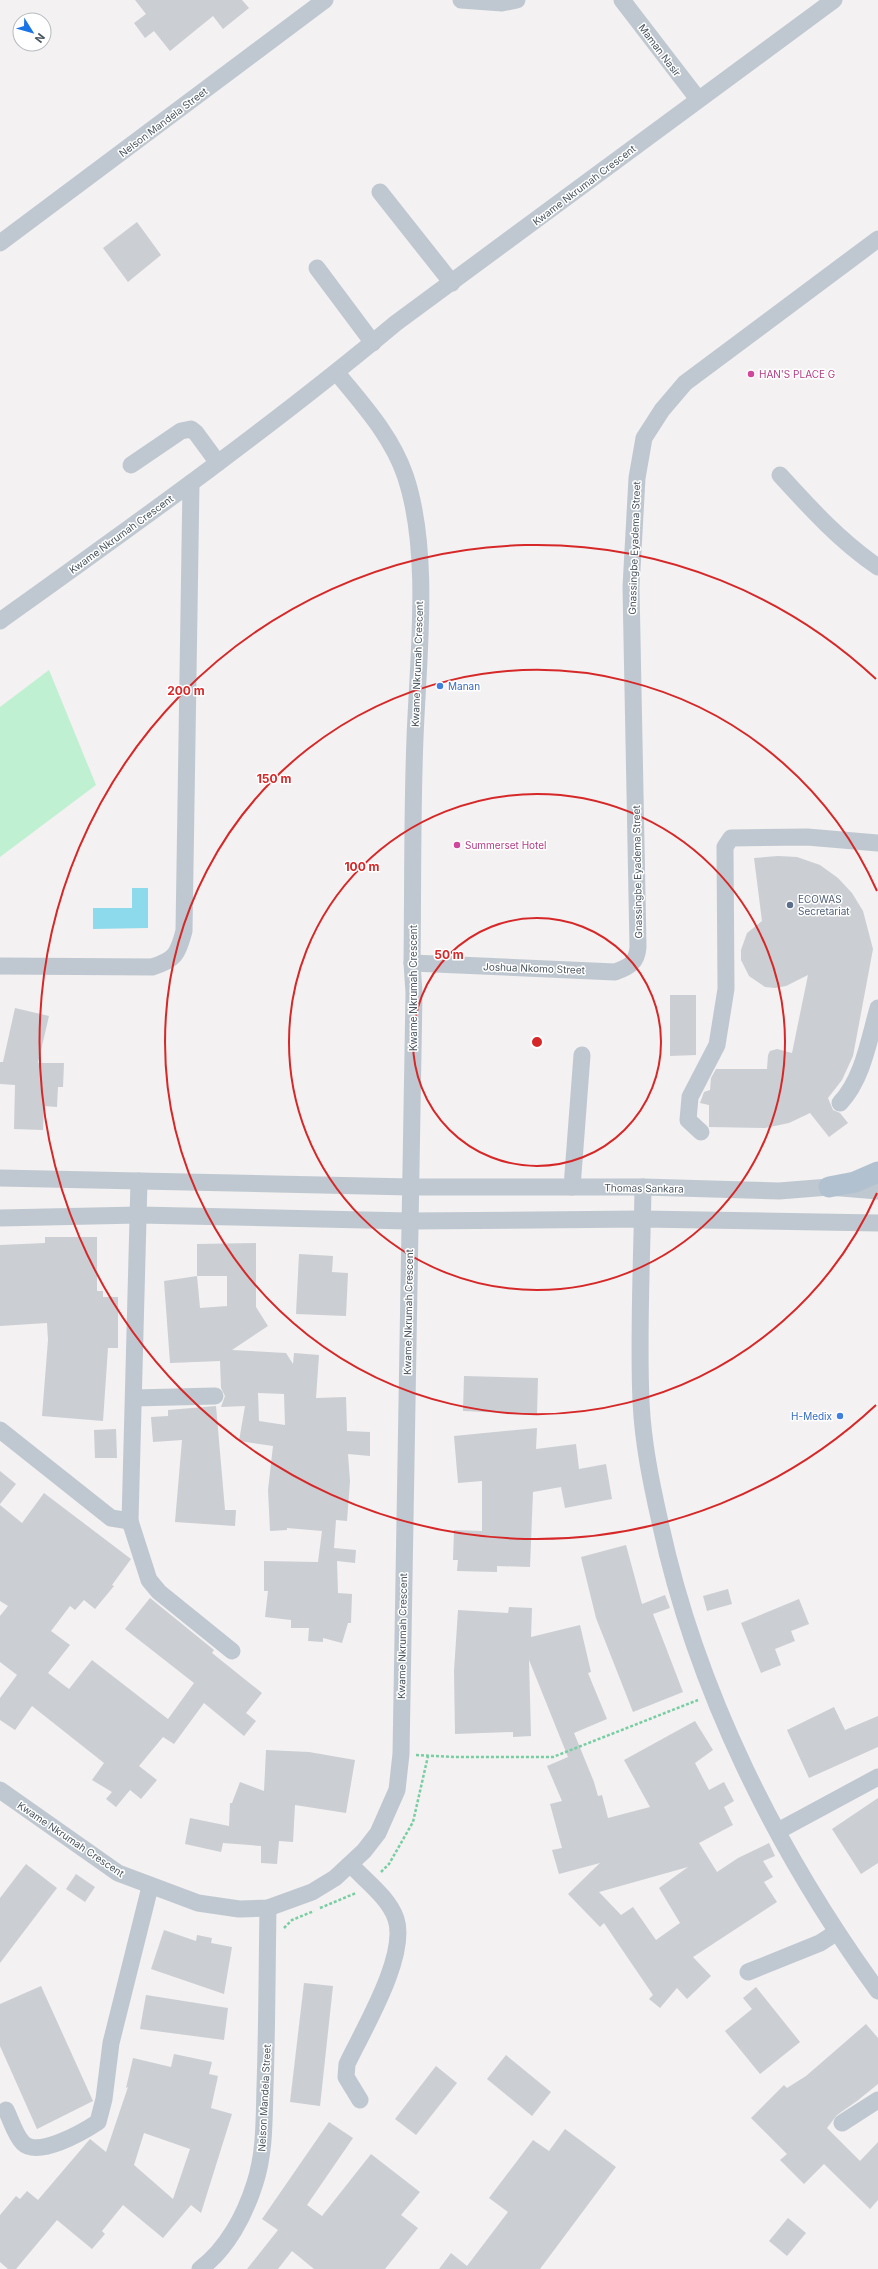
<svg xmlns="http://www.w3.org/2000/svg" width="878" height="2269" font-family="Inter,sans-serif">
<rect width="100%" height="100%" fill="#f3f1f1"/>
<path fill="#c0f0d2" d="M49 670 96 785 0 857V707Z"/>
<path fill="#8edaed" d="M132 888H148V928L93 929V908H132Z"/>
<g fill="#cbced3" fill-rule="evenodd">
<path d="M135 0H242L249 8 223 29 213 16 170 51 154 31 145 38 134 23 146 14Z"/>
<path d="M137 222 161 255 128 282 103 248Z"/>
<path d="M778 856 797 857 820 865 838 878 852 893 863 911 873 949 853 1056 842 1080 828 1098 833 1110 840 1113 848 1123 829 1137 810 1113 789 1123 765 1128 709 1127V1105L700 1103 704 1092 710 1090 711 1078 716 1069H767L768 1055 770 1051 777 1049 792 1053 808 975 786 986 775 988 765 987 749 976 741 960V950L747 933 762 921 754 858Z"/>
<path d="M670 995H696V1055L670 1056Z"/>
<path d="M15 1008 49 1016 38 1063H64L63 1087H58L57 1107 44 1106 43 1130 14 1129 15 1085 0 1084V1062H3Z"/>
<path d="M45 1237H97V1291H103V1297H118V1348H108L103 1421 42 1416 48 1340 47 1323 0 1326V1245L45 1243Z"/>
<path d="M256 1243V1307L268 1326 232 1350 286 1353 293 1364 294 1353 319 1355 316 1398 346 1397 347 1431 370 1432V1456L348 1454 350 1481 347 1521 336 1520 334 1548 356 1550 355 1563 337 1561 338 1593 352 1594 351 1623H348L342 1643 323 1638V1642L308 1641 309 1628H291V1620L265 1617 268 1591H264V1561L318 1562 322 1531 287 1528V1530L270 1531 268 1490 273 1446 239 1441 245 1406 221 1407 225 1396 221 1388 220 1361 170 1363 164 1281 197 1276 200 1308 227 1306V1276H197V1244ZM258 1393 284 1394 285 1425 259 1421Z"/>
<path d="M299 1254 333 1256 332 1272 348 1273 346 1316 296 1314Z"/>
<path d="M464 1376 538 1378 537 1414 463 1411Z"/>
<path d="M216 1406 225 1510H236L235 1526 175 1522 182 1440 153 1442 151 1417 168 1416V1410Z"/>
<path d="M537 1428 536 1449 576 1444 579 1469 606 1464 612 1499 565 1508 561 1487 533 1492 530 1567 497 1566V1572L457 1571 458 1560H453L454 1530 482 1531V1481L458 1483 454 1436Z"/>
<path d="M116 1429 117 1458H95L94 1430Z"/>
<path d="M0 1471 16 1484 0 1504Z"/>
<path d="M44 1493 131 1559 112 1585 114 1586 95 1609 84 1600 75 1610 70 1606 51 1631 70 1645 48 1673 69 1689 92 1660 168 1719 194 1683 125 1629 150 1598 214 1650 212 1653 262 1693 246 1713 256 1721 244 1736 204 1703 174 1744 163 1737 139 1766 157 1780 141 1799 130 1790 116 1807 106 1799 112 1792 92 1780 104 1763 32 1706 15 1730 0 1720V1698L17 1675 0 1662V1616L8 1606 0 1601V1505L22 1523Z"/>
<path d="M626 1545 642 1604 665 1595 670 1608 653 1614 683 1692 633 1712 596 1618 581 1557Z"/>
<path d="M728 1589 732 1604 707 1611 703 1596Z"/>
<path d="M799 1599 809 1624 791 1631 795 1641 775 1649 781 1665 761 1673 741 1623Z"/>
<path d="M509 1607 532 1608 531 1637 580 1625 591 1672 588 1673 607 1719 574 1733 594 1782 598 1796 602 1795 608 1818 650 1807 624 1760 695 1721 713 1750 695 1763 709 1790 724 1782 734 1801 724 1807 733 1825 699 1843 717 1872 738 1858 769 1843 775 1856 763 1861 773 1877 764 1882 777 1902 693 1957 711 1976 687 1999 677 1988 660 2008 649 1999 653 1995 604 1923 600 1927 568 1894 600 1863 559 1874 552 1850 562 1848 550 1804 562 1801 547 1766 568 1757 529 1660 531 1736 513 1737V1732L455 1734 454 1671 458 1610 508 1613ZM688 1867 659 1888 680 1923 656 1940 633 1907 621 1915 599 1892Z"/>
<path d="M834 1707 845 1730 878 1716V1747L809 1778 787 1730Z"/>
<path d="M266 1750 309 1752 355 1760 346 1813 295 1805 293 1842 279 1841 277 1864 261 1863V1846L223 1843 221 1852 185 1844 190 1818 229 1826 230 1803H232L240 1782 264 1791Z"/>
<path d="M878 1798V1863L861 1874 832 1829Z"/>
<path d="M26 1864 57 1888 0 1963V1898Z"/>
<path d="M76 1874 95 1887 85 1902 66 1889Z"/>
<path d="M164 1930 196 1941 197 1935 212 1938 211 1943 232 1947 224 1994 151 1969Z"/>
<path d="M304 1983 333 1986 320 2106 290 2102Z"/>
<path d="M41 1986 93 2101 37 2129 0 2046V2004Z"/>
<path d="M756 1987 800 2042 760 2074 725 2031 752 2009 743 1998Z"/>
<path d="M146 1995 228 2008 224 2040 140 2029Z"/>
<path d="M866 2024 878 2038V2084L857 2101 837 2115 827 2128 860 2161 878 2142V2200L870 2209 824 2164 804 2184 780 2160 787 2154 751 2118 784 2085 787 2088 806 2076Z"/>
<path d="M174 2054 212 2062 209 2074 218 2076 211 2108 232 2114 201 2213 191 2205 163 2238 123 2205 102 2231 105 2234 92 2249 57 2220 16 2269H8L0 2262V2215L16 2196 20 2199 27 2191 38 2200 90 2139 106 2152 128 2087 126 2088 133 2058 171 2067ZM144 2133 190 2149 173 2199 134 2165Z"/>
<path d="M506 2055 551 2092 532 2116 487 2079Z"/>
<path d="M436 2066 457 2083 416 2135 395 2119Z"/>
<path d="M329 2122 353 2138 307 2205 322 2216 371 2154 420 2192 401 2215 418 2228 385 2269H314L292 2251 278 2269H247L278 2230 262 2219Z"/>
<path d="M565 2129 616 2167 540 2269H439L451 2253 467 2266 508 2212 489 2198 533 2140 549 2151Z"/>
<path d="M788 2218 806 2233 787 2256 769 2241Z"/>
</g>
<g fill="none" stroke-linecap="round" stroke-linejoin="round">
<g stroke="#78cea3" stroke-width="2.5" stroke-dasharray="3 2" stroke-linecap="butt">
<path d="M416 1755 454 1757H553L698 1700"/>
<path d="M381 1872 389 1864 413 1822 428 1756"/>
<path d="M320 1908 356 1893"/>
<path d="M284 1928 292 1920 314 1911"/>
</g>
<g stroke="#bfc8d0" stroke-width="17">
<path d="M461 0 502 3 517 0"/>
<path d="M622 0 698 99"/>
<path d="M380 192 452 283"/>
<path d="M0 243 325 0"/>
<path d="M317 268 373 343"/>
<path d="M131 465 181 431 191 429 196 433 218 463"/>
<path d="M780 475C811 509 840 541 878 567"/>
<path d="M0 621C134 525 269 429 396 323L834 0"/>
<path d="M412 963 615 972C629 967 637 963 638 947L631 587 637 478 644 438 662 410 685 383 878 239"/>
<path d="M0 966 152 967C175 960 178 954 184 931L191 483"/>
<path d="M840 1103C863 1079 869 1039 878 1008"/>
<path d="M701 1132 688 1120 690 1097 717 1045 726 989 725 847 731 838 807 837 878 843"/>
<path d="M0 1178 410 1187H643L779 1191 829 1187 878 1191"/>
<path d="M572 1187 582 1055"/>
<path d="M643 1187C642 1259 638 1331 641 1402 643 1443 651 1482 660 1522 696 1690 777 1852 878 1991"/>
<path d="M0 1218 139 1215 409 1221 642 1219 878 1223"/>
<path d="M134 1398 215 1396"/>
<path d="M0 1430 111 1518 130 1521 139 1181"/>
<path d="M130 1521 149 1580 159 1592 232 1651"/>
<path d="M0 1790 118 1873 198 1903 239 1909 268 1908 312 1892 335 1878 364 1851 378 1833 397 1790 401 1754 414 993 412 963C413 888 412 813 415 738 418 657 431 551 405 475 391 435 363 405 337 373"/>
<path d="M778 1831 878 1777"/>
<path d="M351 1865C366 1881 389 1898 396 1919 408 1956 363 2030 347 2064L346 2077 360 2100"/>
<path d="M748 1972 820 1943 837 1932"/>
<path d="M6 2110C11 2120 15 2135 23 2143 38 2158 83 2132 98 2122L104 2099 111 2043 150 1887"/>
<path d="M842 2123 878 2100"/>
<path d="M200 2269C227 2249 245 2215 255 2183 265 2152 264 2119 265 2087 267 2028 267 1968 268 1908"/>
</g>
<path stroke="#b1c1cf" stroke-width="21" d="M829 1187 855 1182 878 1172"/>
</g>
<g fill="none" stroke="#d62828" stroke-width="2">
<circle cx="537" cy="1042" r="124"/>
<circle cx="537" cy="1042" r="248"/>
<path d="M877 1193A372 372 0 1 1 877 891"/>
<path d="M876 1405A497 497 0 1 1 876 679"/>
</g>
<g fill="#d1479c" stroke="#fff" stroke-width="1.5">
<circle cx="751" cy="374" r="4"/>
<circle cx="457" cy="845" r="4"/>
</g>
<g fill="#3f7fe0" stroke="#fff" stroke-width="1.5">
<circle cx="440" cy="686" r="4"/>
<circle cx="840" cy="1416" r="4"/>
</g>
<circle fill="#5c6f8a" stroke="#fff" stroke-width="1.5" cx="790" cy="905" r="4"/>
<g text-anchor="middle" stroke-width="3" stroke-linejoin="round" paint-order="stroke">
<g font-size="10" fill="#49555f" stroke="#fff">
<text transform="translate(660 50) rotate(53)" y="4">Maman Nasir</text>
<text transform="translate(163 122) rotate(-37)" y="4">Nelson Mandela Street</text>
<text transform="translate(584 185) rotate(-37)" y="4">Kwame Nkrumah Crescent</text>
<text transform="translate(121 534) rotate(-36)" y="4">Kwame Nkrumah Crescent</text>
<text transform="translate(634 548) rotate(-88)" y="4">Gnassingbe Eyadema Street</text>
<text transform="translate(417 664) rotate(-88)" y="4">Kwame Nkrumah Crescent</text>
<text transform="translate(637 872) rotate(-91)" y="4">Gnassingbe Eyadema Street</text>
<text transform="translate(534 968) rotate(2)" y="4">Joshua Nkomo Street</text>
<text transform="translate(413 988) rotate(-90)" y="4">Kwame Nkrumah Crescent</text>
<text transform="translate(644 1188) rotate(1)" y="4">Thomas Sankara</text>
<text transform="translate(408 1312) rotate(-89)" y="4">Kwame Nkrumah Crescent</text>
<text transform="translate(402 1636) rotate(-89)" y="4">Kwame Nkrumah Crescent</text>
<text transform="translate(71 1839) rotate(34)" y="4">Kwame Nkrumah Crescent</text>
<text transform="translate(264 2098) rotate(-87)" y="4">Nelson Mandela Street</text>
</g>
<g font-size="10" fill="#b23c85" stroke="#fff" text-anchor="start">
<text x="759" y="378">HAN'S PLACE G</text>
<text x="465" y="849">Summerset Hotel</text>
</g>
<g font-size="10" fill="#366cbe" stroke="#fff" text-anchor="start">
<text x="448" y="690">Manan</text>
<text x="832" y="1420" text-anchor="end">H-Medix</text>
</g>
<g font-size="10" fill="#4e5e75" stroke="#fff" text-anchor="start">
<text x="798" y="903">ECOWAS<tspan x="798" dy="12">Secretariat</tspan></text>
</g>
</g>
<circle cx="537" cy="1042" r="6" fill="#d62828" stroke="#fff" stroke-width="2"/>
<g font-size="12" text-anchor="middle" font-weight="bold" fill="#d62828" stroke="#fff" stroke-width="3" stroke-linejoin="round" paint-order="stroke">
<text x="186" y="695">200 m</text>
<text x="274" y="783">150 m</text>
<text x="362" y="871">100 m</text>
<text x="449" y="959">50 m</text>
</g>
<g transform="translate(32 32) rotate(127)"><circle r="19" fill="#ffffff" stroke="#b6bbbf"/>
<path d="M0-3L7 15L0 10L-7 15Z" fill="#1975e6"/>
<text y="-6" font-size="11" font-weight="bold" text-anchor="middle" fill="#49555f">N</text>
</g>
</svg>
